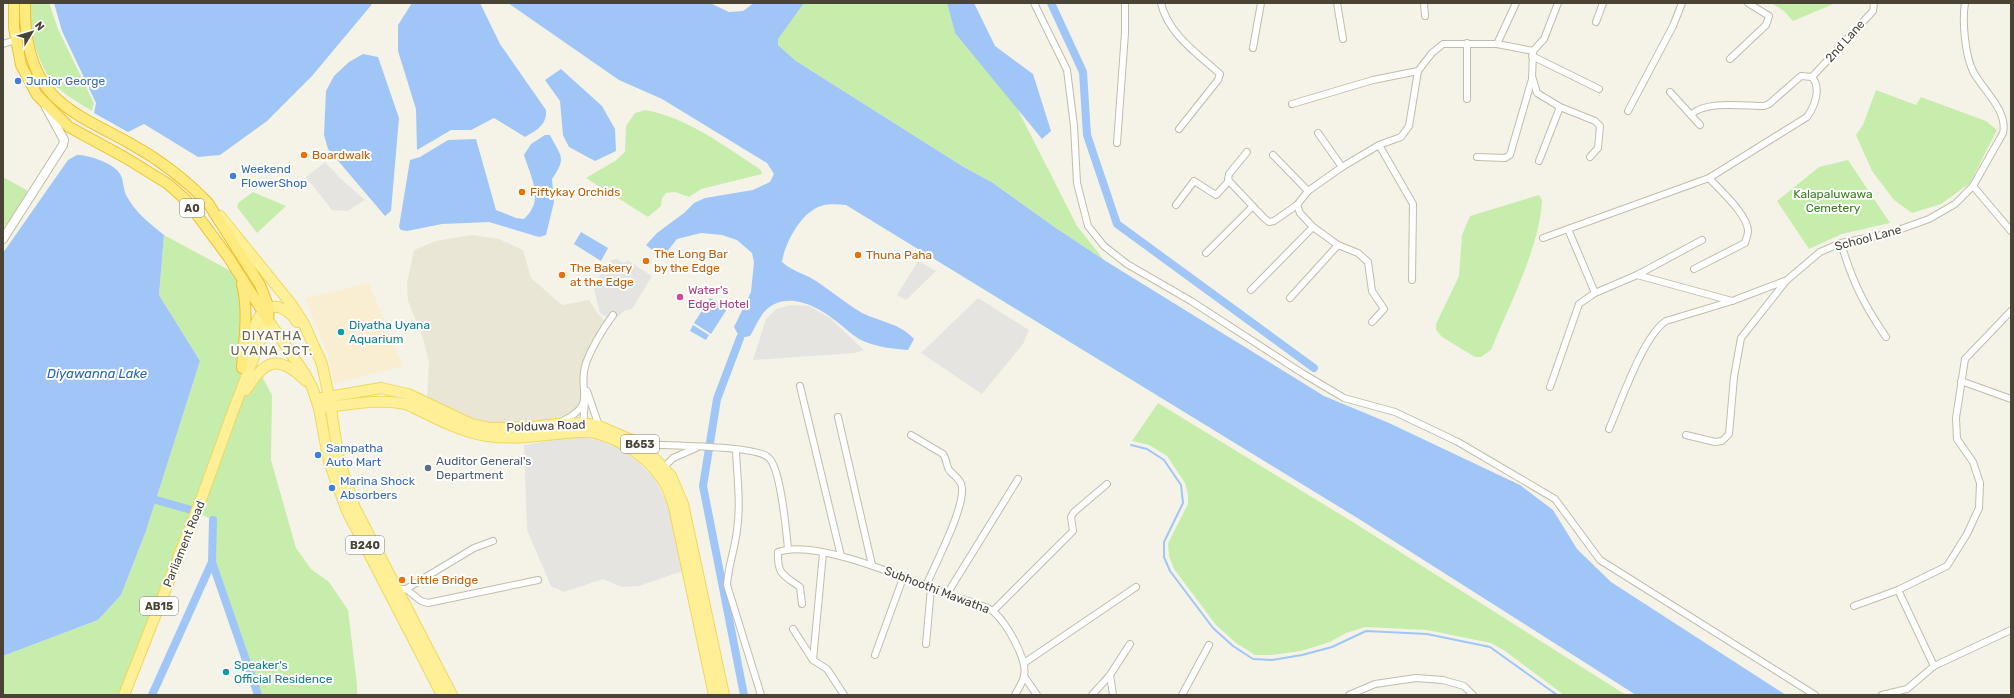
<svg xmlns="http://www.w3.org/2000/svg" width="2014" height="698" font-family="Rubik,sans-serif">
<rect width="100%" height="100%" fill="#f5f3e8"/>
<path fill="#eae6d5" d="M472 235 499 239 523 250 531 278 562 305 589 300 598 314 605 321 590 347 582 401 578 409 560 419 531 423H490L473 419 427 398 429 362 423 338 408 301 407 284 414 250 436 241Z"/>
<path fill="#f9eed1" d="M369 283 403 366 334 384 328 355 305 298Z"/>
<g fill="#c7edad">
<path d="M30 3H49L58 29 94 103 92 111C82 105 57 90 52 82 37 61 28 28 30 3Z"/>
<path d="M804 3H947L955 33 1016 106 1077 226 1104 260 1053 226 993 183 962 166 796 61 778 45V38Z"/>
<path d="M1771 3H1836L1793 21 1784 11Z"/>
<path d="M1876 90 1916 105 1921 97 1986 121 1997 130 1970 183 1941 204 1912 213 1894 200 1872 171 1856 135 1863 125Z"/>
<path d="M645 110C687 117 726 147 761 170L762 174 701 189 689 197 675 192 666 193 662 198 661 206 648 217 586 178 615 161 625 152 626 126 635 113Z"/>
<path d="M1848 160 1890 223 1842 234 1809 249 1777 201 1819 167Z"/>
<path d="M3 177 30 192 3 229Z"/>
<path d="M253 192 286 206 257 233 237 207 238 203Z"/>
<path d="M1539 195 1542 200C1540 247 1509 305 1491 350L1481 357H1475L1442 337 1436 330V324L1459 276 1462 235 1470 216Z"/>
<path d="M164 235 240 276 242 368 232 412 259 371 272 395 271 460 296 548 311 569 329 582 348 610 357 684V695H258L212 562 213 520 196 512 124 695H3V656L98 620 121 595 146 531 200 361 159 295Z"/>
<path d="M1158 403 1356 524 1626 695H1564L1505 651 1491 643 1427 630 1365 627 1346 633 1330 642 1301 651 1272 655H1255L1236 643 1216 625 1174 569 1169 556 1168 543 1188 504V495L1185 483 1167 456 1149 445 1132 441Z"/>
</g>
<g fill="#e6e4e0">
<path d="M325 162 341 179 365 200 347 211 332 210 306 177Z"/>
<path d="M617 259 624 263 627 260 652 276 632 309 624 311 613 321 600 313 593 285 611 260Z"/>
<path d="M918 261 936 271 906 300 897 295Z"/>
<path d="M978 298 1029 330 1023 344 982 394 921 353Z"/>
<path d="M791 305 809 306 830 318 864 350 855 353 753 360 766 319 776 309Z"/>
<path d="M565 438H583L601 441 621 449 637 461 655 479 674 519 683 571 639 586 622 587 603 579 564 592 551 586 527 530 524 445Z"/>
</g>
<g fill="#9fc6f7">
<path d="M54 3H373L312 76 267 121 220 155 198 157 144 124 128 132 94 113 96 103 62 31Z"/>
<path d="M412 3H480L500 44 546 110C547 125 537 130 525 137L494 118 471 130H451L417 150 416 109 398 51V25Z"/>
<path d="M508 3H710L729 12 743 11 754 3H804L778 39V45L796 61 962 166 993 183 1053 226 1104 260 1324 396 1389 423 1520 485 1553 510 1577 549 1611 582 1786 695H1636L1359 519 846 205C835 204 822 203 813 210 798 219 784 246 782 262 793 272 807 274 819 283 834 293 847 304 862 313 880 322 900 323 914 339L908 350C894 349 877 347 863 341 854 337 844 327 836 321 818 306 786 290 766 310 759 317 755 328 750 336L740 338 734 327 751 292 754 262 752 253 737 240 722 235 701 233 677 239 662 258 646 245 657 233 684 213 694 203 705 198 753 190 770 182 774 174 767 163 662 99 619 80Z"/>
<path d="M947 3H974L995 46 1033 74 1051 131 1042 139 955 33Z"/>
<path d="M363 54 378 57 399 118 391 211 385 216 328 149 324 135 326 91 334 76 349 62Z"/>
<path d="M561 69 602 106 615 129 616 151 595 161 569 147 563 135 560 101 545 80Z"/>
<path d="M545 135H550C561 157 567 157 552 179L554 202 546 235 539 237 489 222 442 224 407 231 401 230 399 227 410 160 420 157 448 140 476 139 496 210 516 218 524 219C545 200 531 178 524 155L531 144Z"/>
<path d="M77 155C89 155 114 163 120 174 124 180 123 189 126 195 135 212 149 223 164 235L159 295 200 361 146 531 121 595 98 620 3 656V253L68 160Z"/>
<path d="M581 232 608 248 601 261 574 244Z"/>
<path d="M710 298 727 309 711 334 694 323Z"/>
<path d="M693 325 709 335 706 340 690 331Z"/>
</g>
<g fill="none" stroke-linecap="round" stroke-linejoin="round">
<path stroke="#9fc6f7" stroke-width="2" d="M1131 445 1147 449 1164 460 1181 485 1183 503 1164 542V557L1170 571 1213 628 1233 646 1253 659 1272 660 1302 655 1332 647 1366 631 1427 634 1490 647 1557 695"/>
<g stroke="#9fc6f7" stroke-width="8">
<path d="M1051 3 1083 72 1087 135 1117 224 1314 368"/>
<path d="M740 338 717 399 703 486 744 695"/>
<path d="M156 500 195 511"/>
<path d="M213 520 212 562 258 695"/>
<path d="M152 695 212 562"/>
</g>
<defs>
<g id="minor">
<path d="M1034 3 1067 70 1074 126 1077 183 1088 226 1104 246 1127 264 1191 301 1302 373 1344 398 1395 412 1458 442 1555 499 1600 560 1815 695"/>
<path d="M1161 3C1168 34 1198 54 1220 74L1218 80 1179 129"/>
<path d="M1337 3 1343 39"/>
<path d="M1424 3 1425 16"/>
<path d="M1596 22 1603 3"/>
<path d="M1467 43V99"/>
<path d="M3 44 15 40"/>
<path d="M1497 44 1516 3"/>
<path d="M1253 48 1261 3"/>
<path d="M1532 56 1599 89"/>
<path d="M1730 59 1766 25 1769 16 1748 3"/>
<path d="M1812 77 1873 11 1874 3"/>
<path d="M1533 79 1537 93 1560 107 1595 121 1600 126 1598 148 1590 157"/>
<path d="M1670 92 1700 125"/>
<path d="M1292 104 1373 80 1418 71"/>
<path d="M1628 111 1673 26 1682 3"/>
<path d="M1318 133 1342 167"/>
<path d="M1117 143 1125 33V3"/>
<path d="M1379 145 1413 204 1412 280"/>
<path d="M1247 152 1229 174 1228 180 1264 218 1269 222 1274 221 1297 205 1308 191 1342 167 1379 145 1401 137 1409 126 1418 71 1432 53 1443 44H1497L1533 51"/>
<path d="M1273 155 1308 191"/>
<path d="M1477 157 1505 158 1510 155 1532 79 1533 51 1544 39 1558 3"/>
<path d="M1539 161 1560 107"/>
<path d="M1973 186 2011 231"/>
<path d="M1176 205 1194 181 1216 195 1229 181"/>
<path d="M1297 205 1300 213 1313 227 1338 245 1358 253 1368 262 1372 291 1384 309 1372 322"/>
<path d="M1568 229 1595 293"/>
<path d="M1543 238 1709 178 1807 117C1814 107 1822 89 1812 77L1801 76 1769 104 1764 106C1744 106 1705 100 1691 115"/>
<path d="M1841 243C1852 281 1864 305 1886 337"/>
<path d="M1206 253 1252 207"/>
<path d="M1694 269 1745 243C1746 239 1748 235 1748 231 1748 215 1719 189 1709 178"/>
<path d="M1637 275 1732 301"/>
<path d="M1251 290 1313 227"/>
<path d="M1290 298 1338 245"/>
<path d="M1961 381 2011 399"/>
<path d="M800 386 841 556"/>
<path d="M1550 387 1579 304 1595 293 1637 275 1702 240"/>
<path d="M587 391 599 426"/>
<path d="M838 417 872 565"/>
<path d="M561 422C600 402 576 394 586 363 592 347 603 329 613 315"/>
<path d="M583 425 585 402"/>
<path d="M1609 429C1621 402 1643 336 1666 321L1732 301 1787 280 1820 252 1841 243 1887 234 1929 219 1955 204 1973 186 2003 133C2008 111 1984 91 1974 73 1965 57 1962 21 1965 3"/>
<path d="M911 435 943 454C947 459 946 467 950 471 954 476 962 480 962 488 964 510 935 564 926 586"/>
<path d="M1686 435 1715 442 1722 441 1729 434 1734 377 1741 338 1786 281"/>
<path d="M642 444C665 446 753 445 768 457 781 467 786 531 788 548"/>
<path d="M736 450C737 477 741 504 737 530 735 549 728 566 727 585L761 695"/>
<path d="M664 467 673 458 696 448"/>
<path d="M823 553 813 660 827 669 844 695"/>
<path d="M398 589H406L421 601 428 603 538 580"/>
<path d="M406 589 474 548 493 541"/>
<path d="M947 594 1018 479"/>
<path d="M802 604 800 587C783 575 777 574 778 552 816 538 909 580 949 595 958 598 988 606 994 612 1006 623 1028 659 1024 676 1023 682 1018 689 1015 695"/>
<path d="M1854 606 1898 590"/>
<path d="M993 611 1073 531 1071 517 1074 512 1107 484"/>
<path d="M793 629 813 660"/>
<path d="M926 644 931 588"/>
<path d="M875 655 903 578"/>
<path d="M1024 663 1136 587"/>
<path d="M1934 666 2011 630"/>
<path d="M1024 676 1037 695"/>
<path d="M1092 695 1110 675"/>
<path d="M1113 695 1110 675 1130 644"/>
<path d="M1182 695 1209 645"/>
<path d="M1349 695 1375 684 1416 678 1443 680 1464 686 1473 695"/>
<path d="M1882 695 1907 689 1934 666 1898 590 1947 566 1967 534 1979 508 1980 483 1973 462 1957 439 1956 418 1965 359 2011 311"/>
</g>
<path id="tertiary" d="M3 239 63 145 64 140 46 107"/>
<g id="primary">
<path d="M220 216 292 305 304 324 322 364 329 397 339 460 355 508 452 695"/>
<path d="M268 320 305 374 312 387 319 408 329 462 347 511 442 695"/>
<path d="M245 357C250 342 256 303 278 307 286 309 292 314 297 322"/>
<path d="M246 390C265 359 279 354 306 381"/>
<path d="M316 399 381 388 408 394 471 424 490 428 531 427 557 424 583 423 599 426 641 444 671 476 683 504 724 695"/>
<path d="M319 408C348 405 377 398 406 404 432 416 459 432 487 436 519 441 550 433 581 432 611 431 646 455 662 479 668 487 671 498 674 507L714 695"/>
<path d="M124 695 202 497 232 414 268 320"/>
</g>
<g id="trunk">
<path d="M14 3V28L21 65 37 95 69 127 126 158 168 184 186 200 229 258 268 320"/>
<path d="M25 3C24 37 31 76 58 100 79 119 107 130 131 144 160 160 185 179 208 203L260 285 269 308 268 320"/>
<path d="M242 284C249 312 244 340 242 368"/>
</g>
</defs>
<use href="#minor" stroke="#c2bda9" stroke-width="8"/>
<use href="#tertiary" stroke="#c2bda9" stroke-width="10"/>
<use href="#primary" stroke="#efd85c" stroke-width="12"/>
<use href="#trunk" stroke="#ecc12b" stroke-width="12"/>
<use href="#minor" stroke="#fff" stroke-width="6"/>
<use href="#tertiary" stroke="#fff" stroke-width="8"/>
<use href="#primary" stroke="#fff097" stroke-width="10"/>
<use href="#trunk" stroke="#ffea80" stroke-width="10"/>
</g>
<g fill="#3f7fe0" stroke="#fff" stroke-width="1.5">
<circle cx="18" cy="81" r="4"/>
<circle cx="233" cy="176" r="4"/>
<circle cx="318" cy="455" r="4"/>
<circle cx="332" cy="488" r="4"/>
</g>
<g fill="#e8710a" stroke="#fff" stroke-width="1.5">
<circle cx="304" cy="155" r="4"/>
<circle cx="522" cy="192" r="4"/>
<circle cx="858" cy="255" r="4"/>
<circle cx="646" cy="261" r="4"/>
<circle cx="562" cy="275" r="4"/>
<circle cx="402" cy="580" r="4"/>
</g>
<circle fill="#d1479c" stroke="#fff" stroke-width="1.5" cx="680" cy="297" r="4"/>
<g fill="#0f9aa8" stroke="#fff" stroke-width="1.5">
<circle cx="341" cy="332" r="4"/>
<circle cx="226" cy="672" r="4"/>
</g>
<circle fill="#5c6f8a" stroke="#fff" stroke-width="1.5" cx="428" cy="468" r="4"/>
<g text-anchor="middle" stroke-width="4" stroke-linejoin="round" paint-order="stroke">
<g fill="#fff" stroke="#807c72" stroke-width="1">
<rect x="180" y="199" width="24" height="18" rx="3"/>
<rect x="621" y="435" width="38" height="18" rx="3"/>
<rect x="346" y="536" width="38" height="18" rx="3"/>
<rect x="140" y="597" width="38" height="18" rx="3"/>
</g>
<g font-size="11" font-weight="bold" fill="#494435">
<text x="192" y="212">A0</text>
<text x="640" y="448">B653</text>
<text x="365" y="549">B240</text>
<text x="159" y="610">AB15</text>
</g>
<g font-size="12" fill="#494435" stroke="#fff">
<text transform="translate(1845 41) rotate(-48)" y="4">2nd Lane</text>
<text transform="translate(1868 238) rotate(-15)" y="4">School Lane</text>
<text transform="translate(546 426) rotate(-2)" y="4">Polduwa Road</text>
<text transform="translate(184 544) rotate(-68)" y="4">Parliament Road</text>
<text transform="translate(937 590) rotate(21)" y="4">Subhoothi Mawatha</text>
</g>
<g font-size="12" fill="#366cbe" stroke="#fff" text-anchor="start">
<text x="26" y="85">Junior George</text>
<text x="241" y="173">Weekend<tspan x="241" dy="14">FlowerShop</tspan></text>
<text x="326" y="452">Sampatha<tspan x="326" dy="14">Auto Mart</tspan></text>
<text x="340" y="485">Marina Shock<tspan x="340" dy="14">Absorbers</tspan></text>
</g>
<g font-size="12" fill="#c56008" stroke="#fff" text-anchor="start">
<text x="312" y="159">Boardwalk</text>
<text x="530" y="196">Fiftykay Orchids</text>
<text x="654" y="258">The Long Bar<tspan x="654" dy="14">by the Edge</tspan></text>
<text x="866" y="259">Thuna Paha</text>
<text x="570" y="272">The Bakery<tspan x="570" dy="14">at the Edge</tspan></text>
<text x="410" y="584">Little Bridge</text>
</g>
<g font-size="12" fill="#398123" stroke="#fff">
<text x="1833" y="198">Kalapaluwawa<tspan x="1833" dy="14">Cemetery</tspan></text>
</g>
<g font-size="12" fill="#b23c85" stroke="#fff" text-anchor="start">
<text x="688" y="294">Water's<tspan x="688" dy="14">Edge Hotel</tspan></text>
</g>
<g font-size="12" fill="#0d838f" stroke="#fff" text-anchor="start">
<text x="349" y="329">Diyatha Uyana<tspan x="349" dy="14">Aquarium</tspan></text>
<text x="234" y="669">Speaker's<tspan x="234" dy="14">Official Residence</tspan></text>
</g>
<g font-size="12" fill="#4e5e75" stroke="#fff" text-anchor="start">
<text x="436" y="465">Auditor General's<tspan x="436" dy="14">Department</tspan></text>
</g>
<g font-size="13" letter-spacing="1" fill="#6d654c" stroke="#fff">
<text x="272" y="340">DIYATHA<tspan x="272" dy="15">UYANA JCT.</tspan></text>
</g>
<g font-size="13" font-style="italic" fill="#2467c0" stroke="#fff">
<text x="97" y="378">Diyawanna Lake</text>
</g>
</g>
<rect width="2014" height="698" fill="none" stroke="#494435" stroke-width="8"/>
<g transform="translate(32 32) rotate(52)" stroke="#ffffff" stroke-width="3" paint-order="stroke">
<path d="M0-3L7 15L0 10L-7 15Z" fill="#494435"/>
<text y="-6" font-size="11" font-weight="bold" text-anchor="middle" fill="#494435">N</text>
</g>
</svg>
